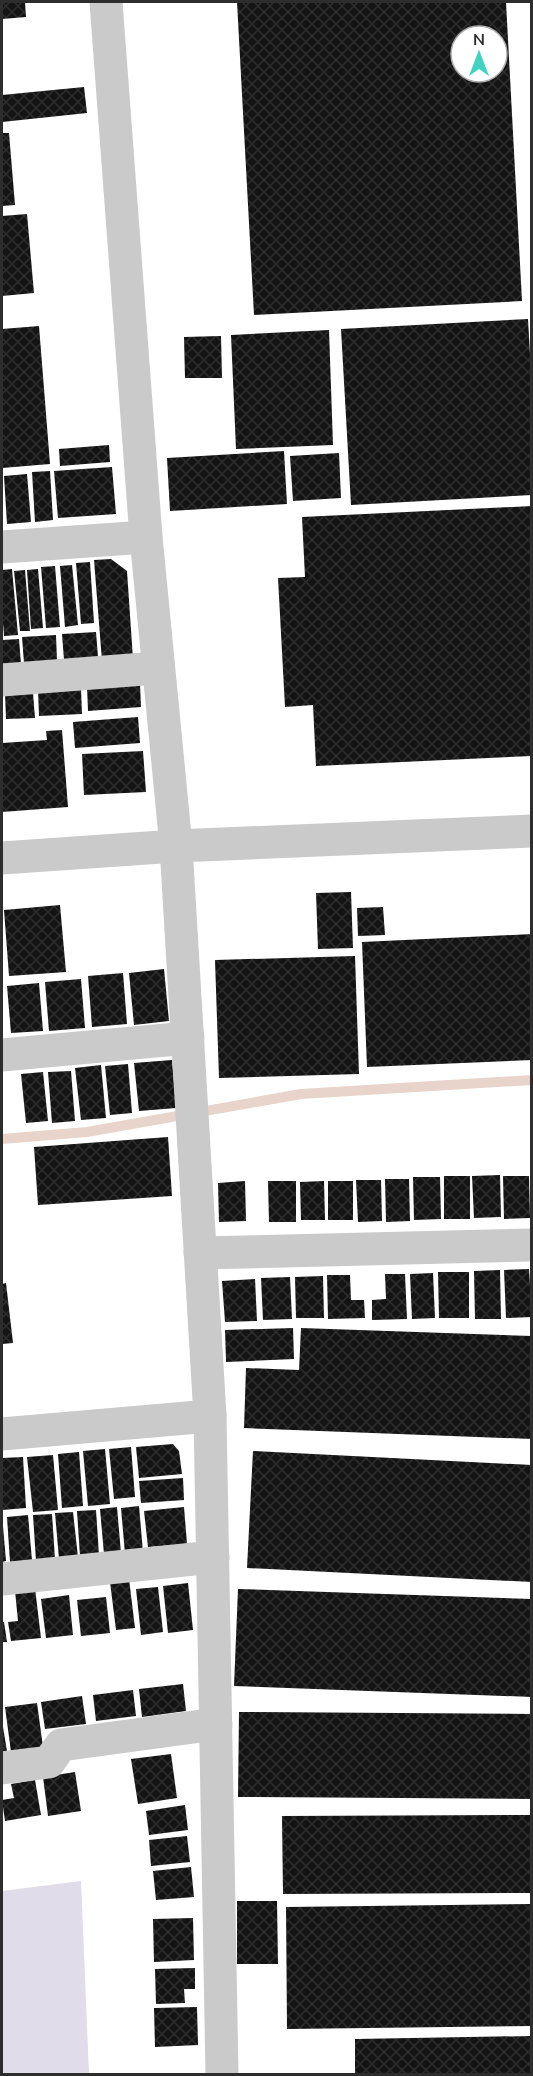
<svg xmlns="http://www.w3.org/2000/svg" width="533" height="2076" font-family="'Nunito Sans',sans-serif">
<defs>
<pattern id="building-cross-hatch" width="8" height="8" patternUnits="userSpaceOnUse" patternTransform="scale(1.5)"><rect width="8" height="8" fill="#141414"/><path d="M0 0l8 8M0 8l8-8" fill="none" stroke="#2e2e2e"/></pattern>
</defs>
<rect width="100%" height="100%" fill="#fff"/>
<path fill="#e1dce9" d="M81 1881 89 2074H2V1891Z"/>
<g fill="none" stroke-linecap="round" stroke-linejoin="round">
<path stroke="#e8d4ca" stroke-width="10" d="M2 1139 87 1132 301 1094 532 1080"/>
</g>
<g fill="url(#building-cross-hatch)" fill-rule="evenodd">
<path d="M2 2H25L26 17 2 19Z"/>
<path d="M237 2H506L522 301 254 315ZM461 36H497V72H461Z"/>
<path d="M84 87 87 113 2 122V95Z"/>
<path d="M2 133H9L15 205 2 206Z"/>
<path d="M27 214 34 293 2 296V216Z"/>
<path d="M528 319 532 389V495L351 505 341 329Z"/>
<path d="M39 326 50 464 2 468V329Z"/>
<path d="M329 330 333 445 236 449 231 335Z"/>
<path d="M221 336 222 378H185L184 337Z"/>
<path d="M109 445 110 462 60 466 59 449Z"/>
<path d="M284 451 287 504 170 511 167 458Z"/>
<path d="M339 453 341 498 293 501 290 456Z"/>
<path d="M112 467 116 514 58 518 54 471Z"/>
<path d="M50 471 53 520 35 522 32 472Z"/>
<path d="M27 474 31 522 7 524 4 476Z"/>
<path d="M532 506V756L316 766 313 705 285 707 278 578 305 577 302 517Z"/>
<path d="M111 559 127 571 133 659 102 661 94 560Z"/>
<path d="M90 562 94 623 81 624 76 563Z"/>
<path d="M72 565 78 625 65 627 60 566Z"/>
<path d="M55 566 60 627 46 628 41 567Z"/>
<path d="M12 569 18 635 4 636 2 610V570Z"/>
<path d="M38 569 43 628 31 629 27 570Z"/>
<path d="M25 570 30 631H20L14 571Z"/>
<path d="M96 632 98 657 64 660 62 634Z"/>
<path d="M56 635 57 661 24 663 22 637Z"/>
<path d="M19 639 21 664 2 665V640Z"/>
<path d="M140 683 141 707 88 711 87 687Z"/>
<path d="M81 688 82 714 39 716 38 690Z"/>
<path d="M33 693 35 718 6 719 5 694Z"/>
<path d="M138 717 140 743 75 748 73 722Z"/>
<path d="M62 730 68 807 2 812V743L47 740 46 731Z"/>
<path d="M143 751 146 792 84 795 82 754Z"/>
<path d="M351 892 353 948 318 949 316 893Z"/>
<path d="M60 905 66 972 9 976 4 910Z"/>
<path d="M383 907 385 935 358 936 357 908Z"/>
<path d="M532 934V1060L367 1067 362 942Z"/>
<path d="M355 956 359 1074 219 1078 215 960Z"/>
<path d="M164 969 169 1021 134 1025 129 973Z"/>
<path d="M123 973 127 1024 92 1027 88 976Z"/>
<path d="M81 979 85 1028 49 1031 45 982Z"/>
<path d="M39 983 43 1031 11 1033 7 986Z"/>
<path d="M172 1060 176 1108 139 1111 134 1063Z"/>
<path d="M128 1064 132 1113 110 1115 105 1066Z"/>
<path d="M101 1065 106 1118 81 1120 75 1068Z"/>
<path d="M71 1071 75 1121 52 1123 48 1072Z"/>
<path d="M43 1072 48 1121 26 1123 21 1074Z"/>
<path d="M168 1137 172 1196 38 1205 34 1147Z"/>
<path d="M500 1175 501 1217 474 1218 472 1176Z"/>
<rect x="444" y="1176" width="26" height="43"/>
<path d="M503 1176H529L530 1218 504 1219Z"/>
<path d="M413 1177H440L441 1219 414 1220Z"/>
<path d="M385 1179H409L410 1221 386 1222Z"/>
<path d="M356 1180H381L382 1221 358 1222Z"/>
<path d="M245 1181 246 1221 219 1222 218 1183Z"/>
<path d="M268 1181H296V1222H269Z"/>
<path d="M324 1181 325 1220H301L300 1182Z"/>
<rect x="328" y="1181" width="25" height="39"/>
<path d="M529 1269 532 1317 506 1318 504 1270Z"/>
<path d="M500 1270 501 1319H475L474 1271Z"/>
<path d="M438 1272H469V1318H439Z"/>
<path d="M433 1273 435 1318 412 1319 410 1274Z"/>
<path d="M385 1274H405L407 1319 372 1320V1300L386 1299Z"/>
<path d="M327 1275H350L351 1300H364L365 1318 328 1319Z"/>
<path d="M323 1276 324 1318H296L295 1277Z"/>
<path d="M290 1277 292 1319 263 1320 261 1278Z"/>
<path d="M255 1279 257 1321 225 1322 222 1281Z"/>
<path d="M6 1283 13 1343 2 1344V1284Z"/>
<path d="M293 1328 294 1359 226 1362 225 1330Z"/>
<path d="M301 1328 532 1336V1439L244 1428 246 1368 299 1370Z"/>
<path d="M173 1444 179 1451 182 1474 139 1478 136 1447Z"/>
<path d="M131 1447 135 1497 114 1499 109 1449Z"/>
<path d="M105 1449 110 1504 88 1506 83 1451Z"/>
<path d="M253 1451 532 1465V1582L247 1568Z"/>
<path d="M79 1452 83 1506 62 1508 58 1454Z"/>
<path d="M53 1455 58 1510 33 1512 27 1457Z"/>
<path d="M23 1457 26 1508 2 1510V1458Z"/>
<path d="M183 1478 184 1500 141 1503 139 1481Z"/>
<path d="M139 1506 143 1552 125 1554 121 1508Z"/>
<path d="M117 1507 121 1553 104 1554 100 1509Z"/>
<path d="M184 1507 187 1544 148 1547 144 1511Z"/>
<path d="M96 1510 99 1555 80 1556 77 1511Z"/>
<path d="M73 1512 78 1557 59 1559 55 1513Z"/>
<path d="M52 1514 55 1559 36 1561 33 1515Z"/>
<path d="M28 1515 32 1560 10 1562 7 1517Z"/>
<path d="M2 1526H3L6 1561 2 1562Z"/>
<path d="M129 1579 135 1628 116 1630 110 1582Z"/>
<path d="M188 1583 193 1630 168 1633 163 1586Z"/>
<path d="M158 1587 163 1632 141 1635 136 1589Z"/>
<path d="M35 1588 41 1638 11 1641 8 1622 18 1621 15 1591Z"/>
<path d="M238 1589 532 1599V1697L234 1686Z"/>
<path d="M69 1595 73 1635 46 1638 41 1599Z"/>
<path d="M106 1597 110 1633 81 1636 77 1600Z"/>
<path d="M2 1622H4L7 1642H2Z"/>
<path d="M183 1684 186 1711 142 1717 139 1689Z"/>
<path d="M133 1690 136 1716 96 1721 93 1695Z"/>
<path d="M82 1696 86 1724 45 1729 41 1702Z"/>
<path d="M37 1703 43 1747 11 1752 5 1707Z"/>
<path d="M239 1712 532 1714V1799L238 1797Z"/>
<path d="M2 1721 7 1751 2 1752Z"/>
<path d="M171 1754 177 1798 138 1804 131 1759Z"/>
<path d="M75 1772 81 1811 48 1816 43 1777Z"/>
<path d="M35 1780 41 1815 5 1821 2 1800 14 1798 11 1784Z"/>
<path d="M185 1805 188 1830 149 1835 146 1811Z"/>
<path d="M532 1815V1893L283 1894 282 1816Z"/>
<path d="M187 1836 190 1862 151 1866 149 1840Z"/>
<path d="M191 1867 194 1897 156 1900 153 1871Z"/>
<path d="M237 1901H277L278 1964H237Z"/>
<path d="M532 1904V2026L287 2029 286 1907Z"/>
<path d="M193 1918 194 1960 154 1962 153 1919Z"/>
<path d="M195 1968V1989H184L185 2003 156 2004 155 1969Z"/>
<path d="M197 2007 198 2045 155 2047 154 2008Z"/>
<path d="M532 2036V2074H355V2039Z"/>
</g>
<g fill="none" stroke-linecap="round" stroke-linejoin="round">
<g stroke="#cacaca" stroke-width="33">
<path d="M106 2 146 537 176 846 210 1416 222 2074"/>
<path d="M2 547 146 537"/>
<path d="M2 680 157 668"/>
<path d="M2 858 176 846 532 831"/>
<path d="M2 1055 188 1038"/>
<path d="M200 1253 532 1245"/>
<path d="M2 1434 210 1416"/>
<path d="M2 1579 213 1557"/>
<path d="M2 1768 49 1762 61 1745 216 1724"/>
</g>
</g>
<rect width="533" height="2076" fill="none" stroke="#2d2d2d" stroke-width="6"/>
<g transform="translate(479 54)"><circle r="28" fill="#ffffff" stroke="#ababab" stroke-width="1.5"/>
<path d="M0-4.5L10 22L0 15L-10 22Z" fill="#40d3bf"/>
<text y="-9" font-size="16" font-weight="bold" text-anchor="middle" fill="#2d2d2d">N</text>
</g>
</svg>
